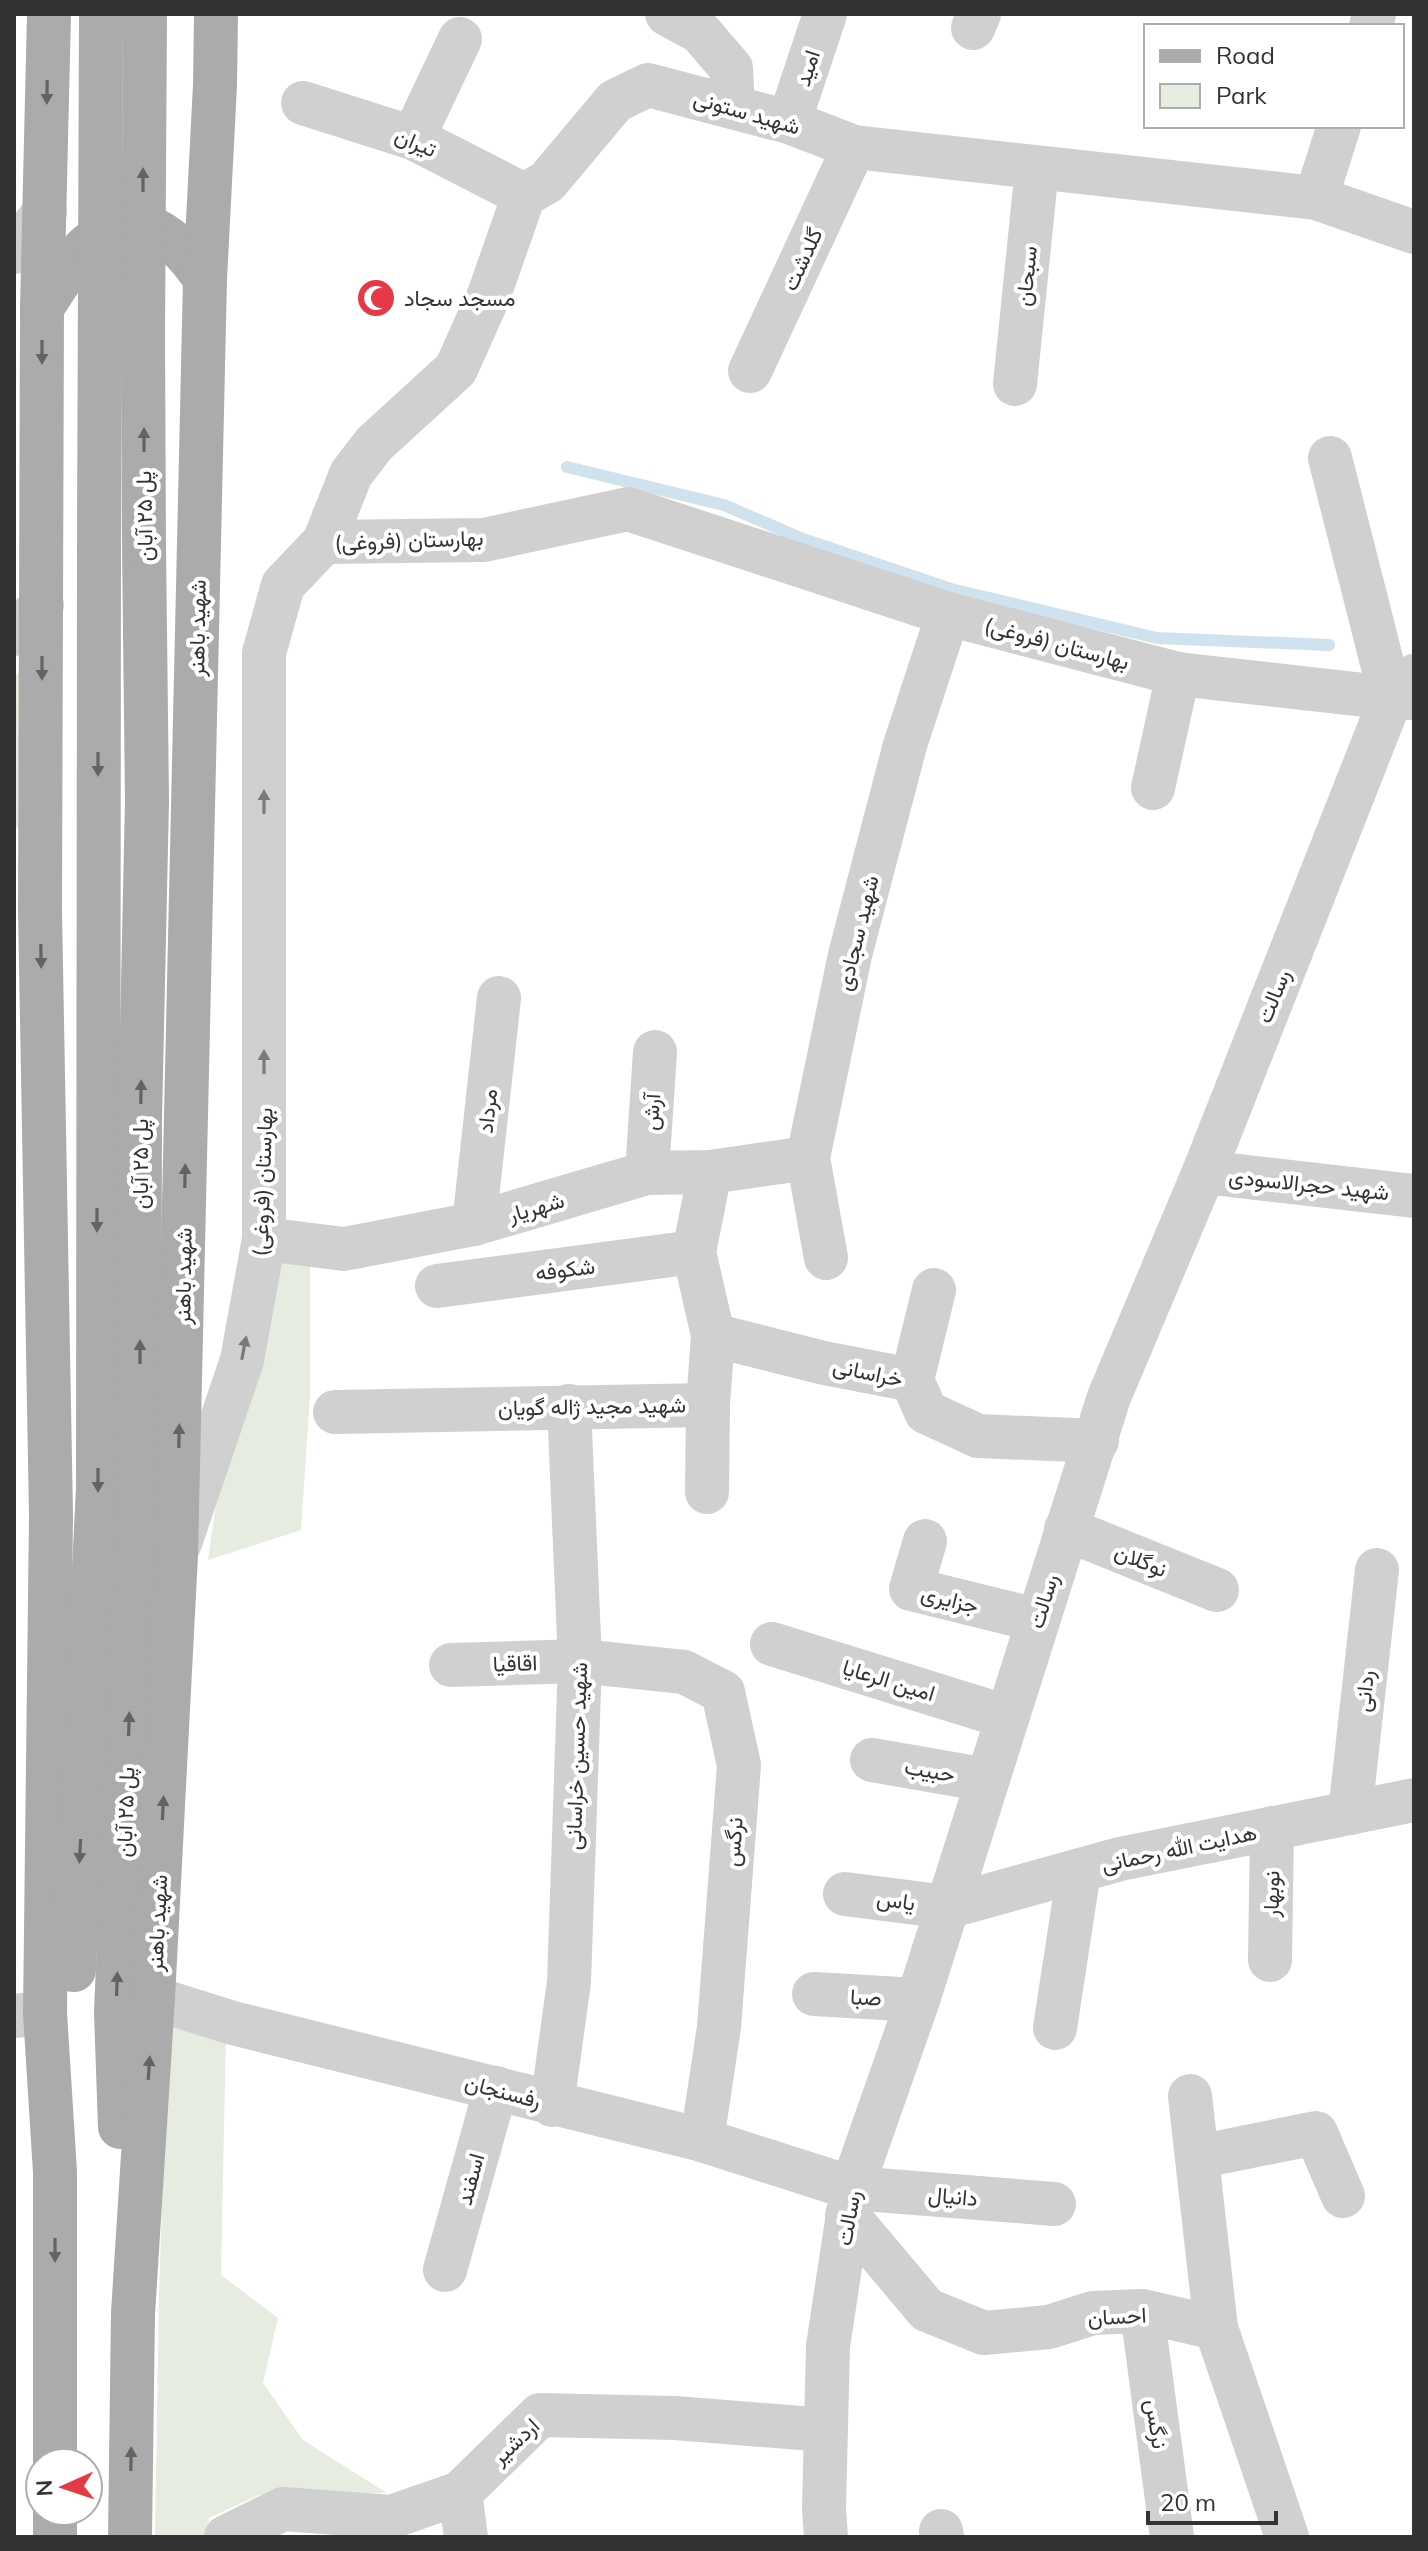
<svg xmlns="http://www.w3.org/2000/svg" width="1428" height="2551" font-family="Mulish,Vazirmatn,sans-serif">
<rect width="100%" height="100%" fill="#fff"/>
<g fill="#e6ecdf">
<path d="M27 667 22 831 14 825V676Z"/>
<path d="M273 1257 310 1259V1395L301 1530 208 1560 215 1511Z"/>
<path d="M168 2017 226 2032 221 2275 278 2318 263 2383 303 2440 387 2493 259 2495 209 2518 208 2537H155L159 2296Z"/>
</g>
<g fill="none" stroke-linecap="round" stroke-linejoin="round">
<path stroke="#cfe2ee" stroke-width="12" d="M567 467 724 505 803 539 951 589 1157 638 1329 645"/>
<g stroke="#d0d0d0" stroke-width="44">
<path d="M667 14 700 32 731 68 733 107"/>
<path d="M1371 26 1374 14"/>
<path d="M973 28 979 14"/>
<path d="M303 103 413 138 524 195"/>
<path d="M789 122 825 14"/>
<path d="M413 138 460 39"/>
<path d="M1316 198 1339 126"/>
<path d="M14 252 45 211"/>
<path d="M750 371 854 147"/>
<path d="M1015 384 1037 168"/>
<path d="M1330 458 1391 698"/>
<path d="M324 542 484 540 628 509 948 614 1178 674 1391 698H1414"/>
<path d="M14 634 42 605"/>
<path d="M1153 788 1178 674"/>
<path d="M1204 1172 1414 1196"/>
<path d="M647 1173 655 1052"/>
<path d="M474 1224 499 998"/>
<path d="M264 1239 344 1249 474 1224 647 1173 710 1172 808 1158"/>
<path d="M826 1258 808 1158 850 955 905 745 948 614"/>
<path d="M437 1286 694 1252"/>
<path d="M713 1335 824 1363 912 1380 926 1412 978 1436 1097 1441"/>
<path d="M912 1380 934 1290"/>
<path d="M335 1412 708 1405"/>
<path d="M707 1492 708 1405 713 1335 694 1252 710 1172"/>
<path d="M1066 1529 1217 1590"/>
<path d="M925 1541 911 1589 1037 1620"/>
<path d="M180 1543 242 1360 264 1239V653L283 585 324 542 351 474 374 444 456 369 489 295 524 195 547 182 615 101 648 85 789 122 854 147 1316 198 1414 232"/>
<path d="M772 1644 1007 1717"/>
<path d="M451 1665 580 1661 684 1672 723 1692 739 1765 719 2027 702 2140"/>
<path d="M872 1760 987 1780"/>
<path d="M1350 1813 1377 1570"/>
<path d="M845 1894 947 1907 1120 1859 1414 1800"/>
<path d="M1270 1960 1272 1828"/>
<path d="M814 1994 918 2000"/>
<path d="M153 1998 233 2023 702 2140 852 2188 1054 2204"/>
<path d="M14 2016 45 2013"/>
<path d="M1055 2028 1079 1871"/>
<path d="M1190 2096 1216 2328"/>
<path d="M552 2105 569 1982 580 1661 569 1406"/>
<path d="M1197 2157 1316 2133 1343 2196"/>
<path d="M847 2215 927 2310 984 2333 1049 2327 1093 2313 1142 2311 1216 2328 1287 2537"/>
<path d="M445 2270 496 2088"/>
<path d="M1142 2311 1172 2537"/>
<path d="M460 2493 466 2537"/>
<path d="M941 2531 942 2537"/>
<path d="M226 2537 283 2509 391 2517 460 2493 540 2415 675 2418 826 2430"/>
<path d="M826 2537 824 2508 828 2346 852 2188 918 2000 1109 1397 1204 1172 1391 698 1414 676"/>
</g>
<g stroke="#ababab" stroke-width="44">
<path d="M49 14 42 308 40 910 51 1515 45 2013 55 2172V2463"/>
<path d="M42 308C56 287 69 263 87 246 136 201 175 235 205 279"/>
<path d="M74 1970 98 1488 99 546"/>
<path d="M120 2127 116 2012 139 1483 140 1121 147 801 144 546"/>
<path d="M55 2511V2537"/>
<path d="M130 2537 133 2313 153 1998 176 1555 205 279 215 85 216 14"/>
</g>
<g stroke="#ababab" stroke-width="44">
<path d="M99 546 101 14"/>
<path d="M144 546 143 337 145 14"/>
</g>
</g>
<defs><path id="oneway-solid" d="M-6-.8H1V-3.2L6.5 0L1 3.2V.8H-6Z" transform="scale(2)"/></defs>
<g fill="#636363">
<use href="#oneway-solid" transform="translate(47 92) rotate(91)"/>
<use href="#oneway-solid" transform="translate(143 180) rotate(-90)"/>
<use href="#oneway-solid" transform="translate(42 352) rotate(90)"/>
<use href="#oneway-solid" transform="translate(144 440) rotate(-90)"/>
<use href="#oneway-solid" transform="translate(42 668) rotate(90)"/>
<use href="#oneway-solid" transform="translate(98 764) rotate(90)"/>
<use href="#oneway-solid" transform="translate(41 956) rotate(89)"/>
<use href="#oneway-solid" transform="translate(141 1092) rotate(-89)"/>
<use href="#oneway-solid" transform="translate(185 1176) rotate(-89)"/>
<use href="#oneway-solid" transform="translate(97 1220) rotate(90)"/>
<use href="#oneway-solid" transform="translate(140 1352) rotate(-90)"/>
<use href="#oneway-solid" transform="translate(179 1436) rotate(-89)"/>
<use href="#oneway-solid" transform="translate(98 1480) rotate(90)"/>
<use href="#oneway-solid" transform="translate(129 1724) rotate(-88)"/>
<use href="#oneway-solid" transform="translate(163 1808) rotate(-87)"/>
<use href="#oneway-solid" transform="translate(80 1851) rotate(93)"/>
<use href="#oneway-solid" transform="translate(117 1984) rotate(-88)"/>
<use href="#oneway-solid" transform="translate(149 2068) rotate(-86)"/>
<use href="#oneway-solid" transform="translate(55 2250) rotate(90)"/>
<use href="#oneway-solid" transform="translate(131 2459) rotate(-89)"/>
</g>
<g fill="#7a7a7a">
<use href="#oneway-solid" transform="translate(264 802) rotate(-90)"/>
<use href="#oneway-solid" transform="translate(264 1062) rotate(-90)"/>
<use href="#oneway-solid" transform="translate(244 1348) rotate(-79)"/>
</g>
<defs>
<symbol id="mosque-disc" viewBox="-11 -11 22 22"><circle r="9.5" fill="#e63946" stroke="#fff"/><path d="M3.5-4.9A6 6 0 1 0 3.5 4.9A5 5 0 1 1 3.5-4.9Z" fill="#fff"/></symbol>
</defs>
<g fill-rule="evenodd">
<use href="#mosque-disc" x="354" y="276" width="44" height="44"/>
</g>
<g text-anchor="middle" stroke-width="8" stroke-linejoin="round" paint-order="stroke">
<g font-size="22" fill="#333" stroke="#fff">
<text transform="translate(807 68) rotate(-72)" y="8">امید</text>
<text transform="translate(747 112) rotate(16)" y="8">شهید ستونی</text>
<text transform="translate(416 142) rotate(23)" y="8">تیران</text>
<text transform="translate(802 259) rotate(-65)" y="8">گلدشت</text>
<text transform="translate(1026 276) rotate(-84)" y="8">سبحان</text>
<text transform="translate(144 516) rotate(-91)" y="8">پل ۲۵ آبان</text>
<text transform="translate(409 540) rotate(-2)" y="8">بهارستان (فروغی)</text>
<text transform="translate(197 628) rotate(-89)" y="8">شهید باهنر</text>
<text transform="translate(1057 643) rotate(15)" y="8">بهارستان (فروغی)</text>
<text transform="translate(857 933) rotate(-76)" y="8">شهید سجادی</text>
<text transform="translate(1273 996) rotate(-68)" y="8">رسالت</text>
<text transform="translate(487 1111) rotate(-84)" y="8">مرداد</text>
<text transform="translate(651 1112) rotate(-86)" y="8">آرش</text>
<text transform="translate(140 1164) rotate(-90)" y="8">پل ۲۵ آبان</text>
<text transform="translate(262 1182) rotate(-88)" y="8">بهارستان (فروغی)</text>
<text transform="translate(1309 1184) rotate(6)" y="8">شهید حجرالاسودی</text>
<text transform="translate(536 1207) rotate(-16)" y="8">شهریار</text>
<text transform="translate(565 1269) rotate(-7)" y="8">شکوفه</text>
<text transform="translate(183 1276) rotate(-89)" y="8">شهید باهنر</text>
<text transform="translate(868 1372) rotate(12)" y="8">خراسانی</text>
<text transform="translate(592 1406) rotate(-1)" y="8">شهید مجید ژاله گویان</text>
<text transform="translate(1141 1560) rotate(22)" y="8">نوگلان</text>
<text transform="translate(950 1599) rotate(14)" y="8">جزایری</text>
<text transform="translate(1043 1601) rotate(-73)" y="8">رسالت</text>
<text transform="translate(515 1663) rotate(-2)" y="8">اقاقیا</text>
<text transform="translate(889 1680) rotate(17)" y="8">امین الرعایا</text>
<text transform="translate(1364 1691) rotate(-84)" y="8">ردانی</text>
<text transform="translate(576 1756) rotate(-88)" y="8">شهید حسین خراسانی</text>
<text transform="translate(930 1770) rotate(10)" y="8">حبیب</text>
<text transform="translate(125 1812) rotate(-88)" y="8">پل ۲۵ آبان</text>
<text transform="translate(733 1842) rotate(-86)" y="8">نرگس</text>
<text transform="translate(1179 1848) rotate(-12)" y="8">هدایت الله رحمانی</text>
<text transform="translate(1271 1894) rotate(-89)" y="8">نوبهار</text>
<text transform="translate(896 1900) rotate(8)" y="8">یاس</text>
<text transform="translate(157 1923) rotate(-87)" y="8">شهید باهنر</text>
<text transform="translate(866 1997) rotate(3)" y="8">صبا</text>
<text transform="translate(503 2091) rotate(15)" y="8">رفسنجان</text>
<text transform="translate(470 2179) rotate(-75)" y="8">اسفند</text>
<text transform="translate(953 2196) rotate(5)" y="8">دانیال</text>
<text transform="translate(848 2218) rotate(-80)" y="8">رسالت</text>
<text transform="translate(1117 2316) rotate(-3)" y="8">احسان</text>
<text transform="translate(1157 2424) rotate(82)" y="8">نرگس</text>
<text transform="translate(515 2441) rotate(-43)" y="8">اردشیر</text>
</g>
<g font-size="22" fill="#333" stroke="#fff" text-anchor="start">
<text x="404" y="306">مسجد سجاد</text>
</g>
</g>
<rect width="1428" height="2551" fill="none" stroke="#333333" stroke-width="32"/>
<rect x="1144" y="24" width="260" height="104" fill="#ffffff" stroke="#adadad" stroke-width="2"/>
<rect x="1160" y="50" width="40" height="12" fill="#ababab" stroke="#adadad" stroke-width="2"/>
<text x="1216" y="64" font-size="24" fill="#333333">Road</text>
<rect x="1160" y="84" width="40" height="24" fill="#e6ecdf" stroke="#adadad" stroke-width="2"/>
<text x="1216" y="104" font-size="24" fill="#333333">Park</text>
<g transform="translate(64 2487) rotate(267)"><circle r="38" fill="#ffffff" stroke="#adadad" stroke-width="2"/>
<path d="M0-6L14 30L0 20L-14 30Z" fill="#e63946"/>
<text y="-12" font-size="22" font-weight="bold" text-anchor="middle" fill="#333333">N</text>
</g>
<path d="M1148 2511v12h128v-12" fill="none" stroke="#333333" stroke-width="4"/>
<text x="1160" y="2511" font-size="24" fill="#333333" stroke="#ffffff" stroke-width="6" paint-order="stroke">20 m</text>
</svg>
